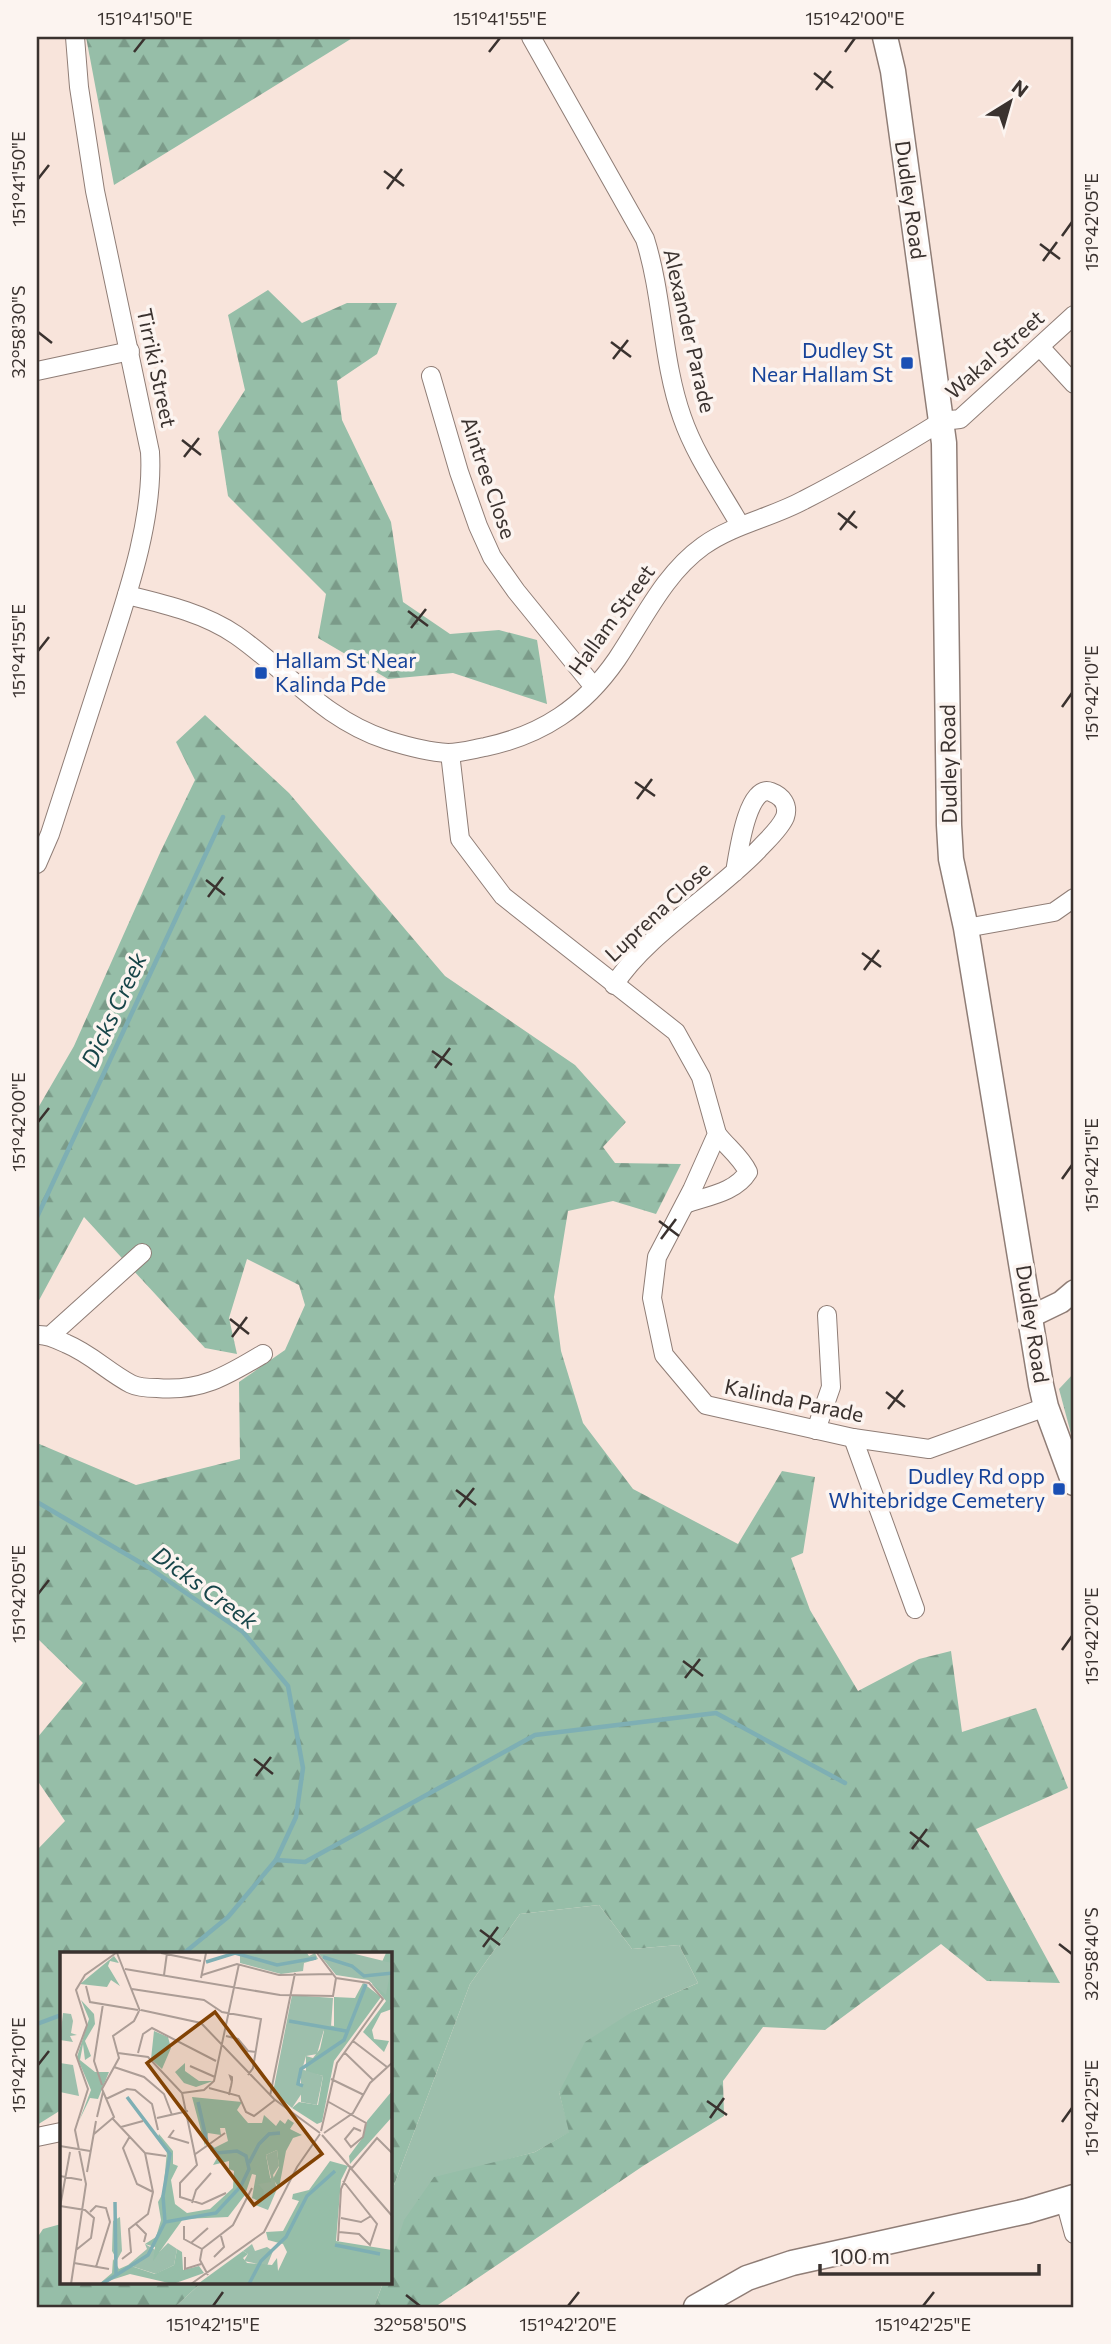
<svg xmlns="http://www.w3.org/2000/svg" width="1111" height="2344" font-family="Commissioner,sans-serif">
<defs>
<pattern id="forest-firs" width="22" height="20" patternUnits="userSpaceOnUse" patternTransform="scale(1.75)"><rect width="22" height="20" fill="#96bea8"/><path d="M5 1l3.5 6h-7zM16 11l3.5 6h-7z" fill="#7b9b89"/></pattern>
<pattern id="park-tufts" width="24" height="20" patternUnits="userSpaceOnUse" patternTransform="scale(1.75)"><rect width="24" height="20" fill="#9dbfac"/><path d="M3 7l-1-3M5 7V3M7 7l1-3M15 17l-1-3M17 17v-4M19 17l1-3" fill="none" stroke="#819c8c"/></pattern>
</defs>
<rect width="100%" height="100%" fill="#f8e4db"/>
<g fill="#9dbfac">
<path d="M599 1905 632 1949 679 1945 698 1983 635 2010 559 2092 570 2132 535 2152 494 2163 393 2256 390 2264V2196L470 1984 520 1914Z"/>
<path d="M201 2283H383L374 2307H175Z"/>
</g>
<g fill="url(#forest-firs)">
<path d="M86 37H354L114 185Z"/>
<path d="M268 290 302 323 347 303H397L377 354 337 381 342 420 391 522 403 602 450 634 499 630 537 640 547 704 453 673 388 679 318 638 326 594 228 496 218 432 245 390 228 315Z"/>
<path d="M205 715 289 793 445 976 575 1065 626 1122 603 1147 615 1163 681 1164 656 1214 613 1201 568 1211 554 1297 561 1351 583 1423 633 1489 738 1544 782 1471 815 1477 803 1553 791 1558 810 1610 858 1691 919 1659 951 1651 962 1732 1036 1708 1068 1788 976 1829 1060 1983 987 1981 941 1944 825 2030 763 2027 723 2081 724 2116 643 2166 435 2307H374L383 2283H390V2264L404 2220 434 2177 535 2152 569 2132 559 2092 585 2042 635 2010 698 1983 679 1945 632 1949 599 1905 520 1914 470 1984 390 2196V1954H61V2110L37 2125V1850L65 1821 37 1780V1738L83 1683 37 1638V1443L136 1485 240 1459 239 1382 285 1350 305 1305 299 1285 247 1259 229 1318 237 1354 205 1348 84 1217 37 1304 38 1108 74 1046 159 855 195 780 176 742Z"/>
<path d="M61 2224V2283H201L175 2307H37V2238L43 2229Z"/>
</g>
<path fill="url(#park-tufts)" d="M1074 1373V1445L1059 1389Z"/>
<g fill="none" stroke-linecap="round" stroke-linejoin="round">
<g stroke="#7eafb4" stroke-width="4.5">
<path d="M37 1217 223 817"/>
<path d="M37 1502 148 1567 243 1632 288 1686 303 1768 296 1817 276 1860 228 1917 183 1954"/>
<path d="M276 1860 305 1862 535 1735 716 1713 845 1783"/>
<path d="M37 2024 61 2015"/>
</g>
<defs>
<g id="minor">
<path d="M531 37 645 239C663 296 662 361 682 417 695 455 720 490 740 525"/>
<path d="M1040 347 1074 384"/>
<path d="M37 371 130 351"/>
<path d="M431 376 459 472 478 526 492 557 516 591 594 687"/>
<path d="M127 595C164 604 204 613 236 635 288 671 323 719 387 740 406 746 428 752 448 753 460 753 474 749 485 747 542 735 584 707 617 659 644 619 664 574 703 546 734 524 771 518 804 500 851 476 897 449 942 421L960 419 1074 315"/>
<path d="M450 753 460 839 503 896 676 1032 701 1077 717 1134 692 1190 657 1257 652 1298 664 1355 706 1405 853 1438 929 1449 1046 1407"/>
<path d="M37 864 50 834C69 776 87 718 106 661 127 596 154 519 150 452L95 191 79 87 75 37"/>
<path d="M966 928 1054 912 1074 898"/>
<path d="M614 985C647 934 715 895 758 850 767 840 780 829 785 817 789 805 782 796 771 792 747 783 738 856 735 872"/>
<path d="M685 1204C707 1196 735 1193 748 1172 741 1157 727 1147 717 1134"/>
<path d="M37 1335C47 1334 58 1340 67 1344 91 1354 108 1372 131 1384 139 1388 149 1388 157 1388 201 1392 228 1375 263 1354"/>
<path d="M50 1336 142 1253"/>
<path d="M816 1430 831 1387 827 1315"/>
<path d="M853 1438 915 1609"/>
<path d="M37 2137 61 2132"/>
<path d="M1065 2201 1074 2234"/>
</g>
<path id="tertiary" d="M1030 1317 1061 1302 1074 1291"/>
<g id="secondary">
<path d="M885 37 893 71 944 443 949 825 951 859 966 928 1041 1385 1046 1407 1074 1483"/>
<path d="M696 2307 747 2278 792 2263 1027 2211 1074 2197"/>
</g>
</defs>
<use href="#minor" stroke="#8f7d76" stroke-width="20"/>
<use href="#tertiary" stroke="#8f7d76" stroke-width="24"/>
<use href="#secondary" stroke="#8f7d76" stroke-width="27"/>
<use href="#minor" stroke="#fff" stroke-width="18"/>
<use href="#tertiary" stroke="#fff" stroke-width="21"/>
<use href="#secondary" stroke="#fff" stroke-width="24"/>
</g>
<path fill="none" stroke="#3a322f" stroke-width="2.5" d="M134 52 145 38M489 52 500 38M845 52 855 38M814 73 833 88M816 90 831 71M384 171 404 186M38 179 49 165M387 189 402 169M1062 236 1072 222M1040 244 1060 259M1043 261 1057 242M38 332 52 343M611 342 631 357M613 359 628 340M182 440 201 455M184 457 199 438M838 513 857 528M840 530 855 511M408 611 428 626M411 628 426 609M38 651 49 637M1062 707 1072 693M635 782 655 796M637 799 652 779M206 880 225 895M208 897 223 877M862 953 881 967M864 970 879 950M432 1051 452 1065M435 1068 450 1048M38 1122 49 1108M1062 1179 1072 1165M659 1221 679 1236M661 1239 676 1219M230 1319 249 1334M232 1337 247 1317M886 1392 905 1407M888 1409 903 1390M456 1490 476 1505M459 1507 474 1488M38 1594 49 1580M1062 1650 1072 1636M683 1661 703 1676M685 1678 700 1659M254 1759 273 1774M256 1776 271 1757M910 1832 929 1847M912 1849 927 1829M480 1930 500 1945M1059 1944 1072 1954M483 1947 498 1927M38 2065 49 2051M707 2101 727 2115M710 2118 724 2098M1062 2122 1072 2108M406 2295 420 2306M213 2306 223 2292M568 2306 579 2292M923 2306 934 2292"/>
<g fill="#1a4fb4" stroke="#fcf4f0" stroke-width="2.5">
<rect x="900" y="356" width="14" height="14" rx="3.5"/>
<rect x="254" y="666" width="14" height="14" rx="3.5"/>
<rect x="1052" y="1482" width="14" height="14" rx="3.5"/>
</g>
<g text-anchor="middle" stroke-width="7" stroke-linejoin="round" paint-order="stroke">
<g font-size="21" fill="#3a322f" stroke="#fcf4f0">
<text transform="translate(910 200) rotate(82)" y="7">Dudley Road</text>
<text transform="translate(689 331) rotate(77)" y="7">Alexander Parade</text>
<text transform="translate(995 355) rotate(-41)" y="7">Wakal Street</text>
<text transform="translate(156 368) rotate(78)" y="7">Tirriki Street</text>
<text transform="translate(488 478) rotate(71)" y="7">Aintree Close</text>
<text transform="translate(612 620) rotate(-54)" y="7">Hallam Street</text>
<text transform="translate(949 764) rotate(-91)" y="7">Dudley Road</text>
<text transform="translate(658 912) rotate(-43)" y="7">Luprena Close</text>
<text transform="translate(1032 1324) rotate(81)" y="7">Dudley Road</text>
<text transform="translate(794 1401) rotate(12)" y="7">Kalinda Parade</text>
</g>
<g font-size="21" fill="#164399" stroke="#fcf4f0" text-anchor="end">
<text x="893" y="358">Dudley St<tspan x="893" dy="24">Near Hallam St</tspan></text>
<text x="275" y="668" text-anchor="start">Hallam St Near<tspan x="275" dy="24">Kalinda Pde</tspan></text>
<text x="1045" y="1484">Dudley Rd opp<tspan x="1045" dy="24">Whitebridge Cemetery</tspan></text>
</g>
<g font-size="23" font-style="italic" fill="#174549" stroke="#fcf4f0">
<text transform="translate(114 1010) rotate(-65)" y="8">Dicks Creek</text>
<text transform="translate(205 1588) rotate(36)" y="8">Dicks Creek</text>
</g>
</g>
<g transform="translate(60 1952)">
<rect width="332" height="332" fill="#f8e4db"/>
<path d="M3 61 11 62 13 69 11 81 17 83 10 84 13 90 0 88ZM217 198 219 214 213 223 217 237 208 258 193 252H197L198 231 211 226 206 203ZM60 265 62 299 57 308 52 299 53 269ZM108 291 117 297 114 313 96 322 68 313 87 297 85 292 99 300ZM192 292 195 299 207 295 213 299 207 314 184 309 188 302 183 299Z" fill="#9dbfac"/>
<path d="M326 1H332V57L321 61 312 78 314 87 329 89 324 100 303 80 326 49 312 32ZM54 4 59 11 50 9 48 14 60 34 51 28 47 35 20 32ZM303 31 321 45 274 109 262 170 257 172 232 156 239 150 258 153 263 124 246 120V104L253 106 260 97 264 79 257 72 274 74V45L295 46ZM21 48 34 62 35 72 25 89 31 104 25 108 23 92 20 108 35 120H49L38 147 30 146 19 169 31 138 17 105 29 67ZM94 79 108 85 111 96 102 117 91 107ZM125 111V119L139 129H153L136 135 124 131 115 120ZM332 139V165L290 212 289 204 303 185 307 169ZM132 145 182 150 177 158 188 171H202L204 163 216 174 220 168 225 172 228 167 234 171 230 177 242 183 233 186 226 199 219 236 213 227 219 215 217 198 206 203 211 230 198 232 204 239 201 250 192 246 196 223 192 222 185 243 168 265 123 267 93 309 95 295 85 292 96 285 101 268 98 250 103 241 107 199 97 187 99 182 113 199V212L118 214 111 228 115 252 127 261 150 257 173 236 174 219 169 217V209L153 213 157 206 150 198 168 189 165 176H160L161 183 148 181 145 194ZM270 209 288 214 281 228 276 289 332 298V332L139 331 183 299 188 302 183 306 187 311 212 313 217 306 218 319 227 300 223 292 208 288 206 280 223 279 239 249 232 247 233 242 249 238ZM117 297 122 300 123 318 139 314 144 321 113 332 70 322 39 332 52 321 53 307 59 317 68 313 95 322 114 313Z" fill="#96bea8"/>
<path d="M241 117 263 124 257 153 241 150Z" fill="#9dbfac"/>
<path d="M180 1H247L249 4 255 1 258 7 244 11 243 19 221 22 180 11ZM291 1 332 11 326 43 308 28 276 23 259 2ZM232 43 273 46 271 75 265 74 257 102 246 104 238 132 243 134 242 141 232 156 213 140ZM0 111 13 113 19 144 0 140Z" fill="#9dbfac"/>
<path fill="none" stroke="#7eafb4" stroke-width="3.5" d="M263 5 292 14 304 24 333 21M146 10 175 1 217 13 256 6M229 69 286 79M243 134 238 132 241 117 284 88 306 32M67 145 110 202 103 244 105 270M138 150 147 190M189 211 199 192 209 182 220 181M55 250 56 322M275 293 320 302M42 332 88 303 105 270 156 261 181 234 189 217 186 204 177 199 157 201 150 194M189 332 201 309 226 285 247 244 275 219"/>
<path fill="none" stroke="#ac9d96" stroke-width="2" d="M57 1 80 59M101 1 141 9M257 1 276 26 309 31 323 47 277 111 261 179M65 17 220 43 273 44 276 26M104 23 107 1M142 23 177 12 219 23 273 22M141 26 146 1M26 34 30 50 78 58M72 37 144 48 162 60 201 67 193 116 188 123M81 58 141 71 214 147 260 181M166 84 178 87 188 99 196 100M293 89 327 115M284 100 313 128M58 101 88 105 122 141 137 213 120 231V245L142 252 166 241M78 101 83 82 92 76 156 109M130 114 155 125M54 115 84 125 104 142 112 163M271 127 304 143M42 133 34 109 43 52M149 136 179 144 186 160 194 164 215 148M122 141 144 138 154 129 179 12M169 143 170 138 171 134 172 129V125L170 124 172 130M210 144 235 21M46 147 67 137 75 138 92 152 98 178M267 149 306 171 303 185 291 195 285 187 294 176 301 179M37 165 43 140M97 166 128 159M53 167 85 201 93 240 88 262 69 277 71 300 62 307M61 175 83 169M114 178 109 185 129 191M264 181 293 161 310 131 333 110M34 182 54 165 42 137 59 106 53 84 74 69 79 59M262 183 333 265M70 184 63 196 77 232 93 240M0 194 30 199M85 201 106 204M134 203 165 181M292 216 317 186 333 202M27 220 36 169M0 224 22 228M132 251 136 238 151 221M0 254 25 258 34 266 31 286 16 298M0 255 10 200M30 260 36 254 46 256 50 270 36 315M281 266 301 270 311 264M75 271 86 282 84 290M124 274V287L142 297M279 280 299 282 310 293 317 272 283 229M278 289 281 237 291 214M131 291 148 276M125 305V317L141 312M154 305 164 295 161 284M14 311 49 317M148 323 140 308 142 297 173 273 192 236M11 332 26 232 15 178 28 137 16 103 27 73 16 38 25 23 56 1M131 332 204 280 237 215 260 182"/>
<path fill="#824304" fill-opacity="0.15" stroke="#824304" stroke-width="3.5" d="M155 60 262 202 194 253 87 111Z"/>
<rect width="332" height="332" fill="none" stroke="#3a322f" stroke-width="3.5"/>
</g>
<rect width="1111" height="2344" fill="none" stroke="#fcf4f0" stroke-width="77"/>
<g transform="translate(1010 102) rotate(37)" stroke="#fcf4f0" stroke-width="5" paint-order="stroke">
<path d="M0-5L12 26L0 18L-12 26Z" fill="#3a322f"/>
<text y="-10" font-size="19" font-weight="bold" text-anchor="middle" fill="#3a322f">N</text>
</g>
<path d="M820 2264v10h219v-10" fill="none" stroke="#3a322f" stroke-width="3.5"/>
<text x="831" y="2264" font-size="21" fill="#3a322f" stroke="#fcf4f0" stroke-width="5" paint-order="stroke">100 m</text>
<rect x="38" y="38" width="1034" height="2268" fill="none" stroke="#3a322f" stroke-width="2.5"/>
<g font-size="18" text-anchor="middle" fill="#3a322f">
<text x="145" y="25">151°41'50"E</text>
<text x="500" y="25">151°41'55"E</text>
<text x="855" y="25">151°42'00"E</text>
<text transform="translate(19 179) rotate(-90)" y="6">151°41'50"E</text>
<text transform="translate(1092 222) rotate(-90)" y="6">151°42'05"E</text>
<text transform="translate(19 332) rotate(-90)" y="6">32°58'30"S</text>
<text transform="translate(19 651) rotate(-90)" y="6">151°41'55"E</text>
<text transform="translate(1092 693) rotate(-90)" y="6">151°42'10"E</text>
<text transform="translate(19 1122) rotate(-90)" y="6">151°42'00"E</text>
<text transform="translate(1092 1165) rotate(-90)" y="6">151°42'15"E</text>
<text transform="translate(19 1594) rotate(-90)" y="6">151°42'05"E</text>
<text transform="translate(1092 1636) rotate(-90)" y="6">151°42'20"E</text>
<text transform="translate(1092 1954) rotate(-90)" y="6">32°58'40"S</text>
<text transform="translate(19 2065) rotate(-90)" y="6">151°42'10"E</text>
<text transform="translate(1092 2108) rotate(-90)" y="6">151°42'25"E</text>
<text x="213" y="2331">151°42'15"E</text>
<text x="420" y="2331">32°58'50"S</text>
<text x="568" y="2331">151°42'20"E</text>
<text x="923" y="2331">151°42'25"E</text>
</g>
</svg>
